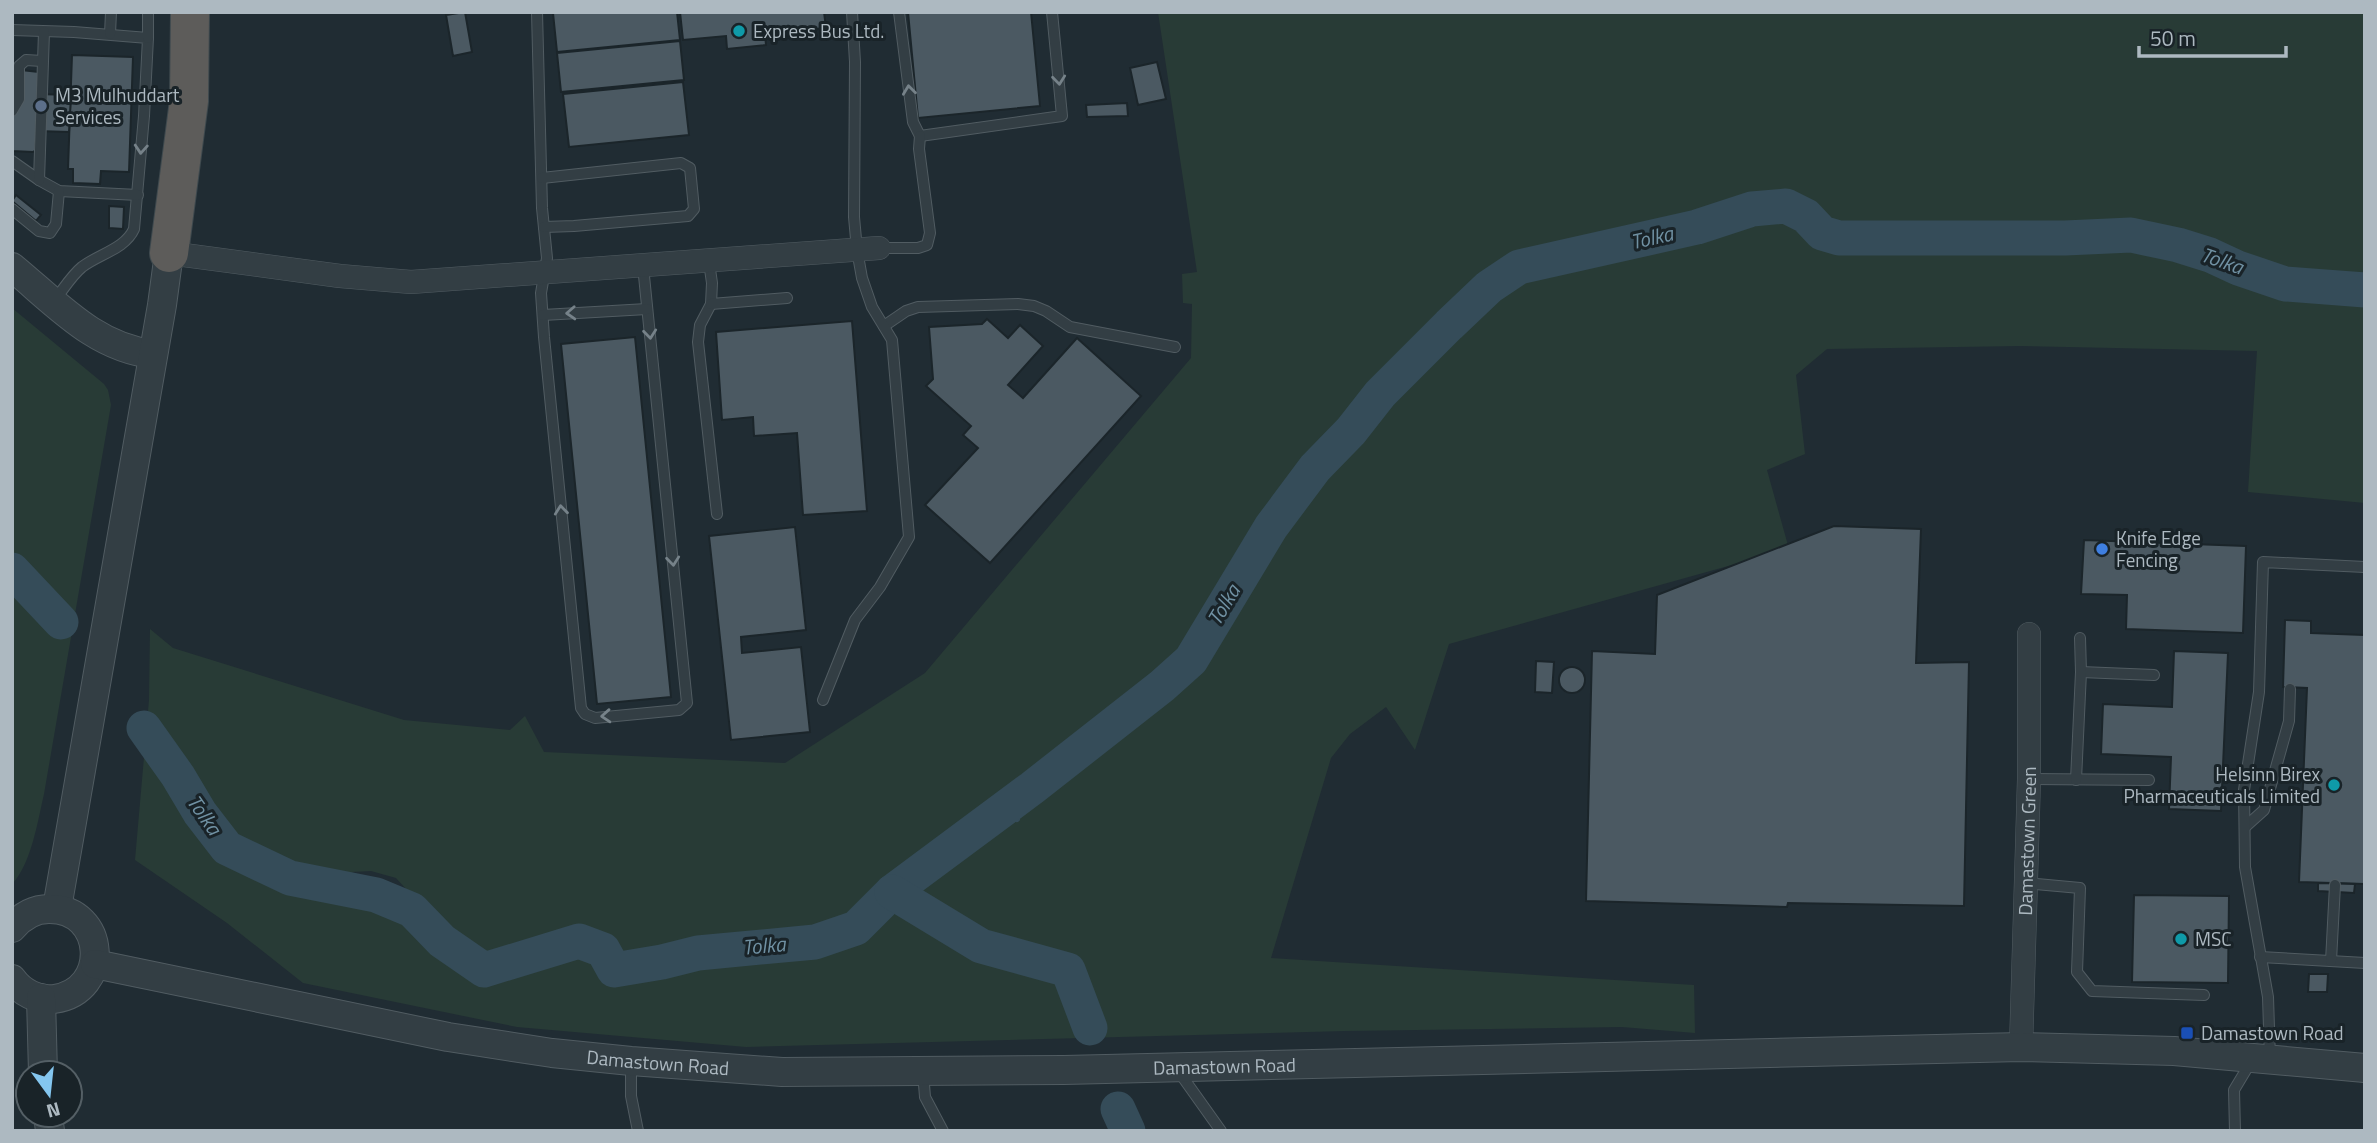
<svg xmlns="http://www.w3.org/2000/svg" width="2377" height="1143" font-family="'Titillium Web',sans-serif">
<rect width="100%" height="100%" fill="#202c33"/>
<g fill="#283b36" fill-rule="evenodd">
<path d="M1158 12H2365V285L2295 281 2154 229 1859 233 1827 226 1804 209 1775 201 1726 211 1667 230 1525 255 1489 279 1406 354 1283 500 1239 559 1208 623 1186 658 1138 699 842 928 812 938 762 941 706 949 832 951 895 903 924 887 1141 721 1207 660 1260 558 1387 403 1500 290 1530 271 1685 246 1747 216 1768 214 1788 218 1807 239 1862 250 1959 246 2023 253 2129 251 2192 263 2278 293 2365 297V503L2248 492 2257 351 2020 346 1827 349 1796 375 1805 454 1767 470 1789 549 1449 644 1415 750 1386 707 1350 734 1331 758 1271 958 1694 985 1695 1033 1622 1027 1345 1031 746 1047 517 1027 303 983 227 923 135 860 149 700 150 629 173 648 404 720 510 730 525 716 544 752 785 763 925 673 1191 358 1192 304 1183 303 1182 274 1197 272ZM371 871 396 878 407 890 351 872Z"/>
<path d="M12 308 104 384 108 390 111 405 44 794C38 820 31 865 12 884Z"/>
</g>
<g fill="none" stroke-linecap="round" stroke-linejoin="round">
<path stroke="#354c59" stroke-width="6" d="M1007 807 1017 819"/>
<g stroke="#354c59" stroke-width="35">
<path d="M12 570 61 622"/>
<path d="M144 728 178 776 200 813 227 848 290 878 376 895 412 910 442 941 484 970 579 941 603 950 614 970 662 962 698 953 815 942 856 928 892 892 1032 788 1162 686 1191 660 1271 527 1315 468 1351 431 1380 394 1449 325 1489 287 1519 267 1697 227 1752 209 1786 206 1806 216 1822 233 1839 238H2065L2131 235 2178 245 2210 255 2238 268 2285 284 2365 290"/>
<path d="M892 892 981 946 1068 970 1090 1028"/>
<path d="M1118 1109 1128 1131"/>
</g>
</g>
<g fill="#4b5962" stroke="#1b252a" stroke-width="2">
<path d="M465 12 472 52 453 56 446 15Z"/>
<path d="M677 12 680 40 557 52 553 13Z"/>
<path d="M680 12H824L826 28 765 34 766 45 727 49 726 36 683 40Z"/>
<path d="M908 12H1031L1040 106 918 118Z"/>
<path d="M680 41 684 80 561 92 557 53Z"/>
<path d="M72 55 133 57 129 172 101 171 100 184 73 183V169H68Z"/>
<path d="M1157 62 1166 99 1138 105 1130 68Z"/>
<path d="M12 69 39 72V94L71 95 69 132 37 131 35 151 33 152 12 151Z"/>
<path d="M683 82 689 135 569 147 563 94Z"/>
<path d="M1127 103 1128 116 1087 117 1086 105Z"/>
<path d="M16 195 41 215 36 221 12 201Z"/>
<path d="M109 206 124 207 123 229 109 228Z"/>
<path d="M987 319 1008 338 1020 325 1043 346 1008 385 1023 398 1077 338 1141 396 990 563 925 505 978 448 963 435 971 426 926 386 933 379 929 327 982 324Z"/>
<path d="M852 321 867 511 803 515 797 433 754 436 753 417 722 420 716 332Z"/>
<path d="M635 337 671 697 597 704 561 344Z"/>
<path d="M1834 526 1921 529 1916 663 1969 662 1964 906 1788 903 1787 907 1586 901 1592 651 1655 654 1657 595Z"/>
<path d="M795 527 806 630 741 637 742 653 801 647 810 732 731 740 709 536Z"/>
<path d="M2084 540 2246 546 2243 633 2126 629 2127 595 2081 594Z"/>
<path d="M2285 620 2311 621V633L2365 635V884L2299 882 2307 688 2283 687Z"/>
<path d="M2174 651 2228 653 2221 811 2169 809 2171 757 2101 754 2103 704 2172 707Z"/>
<path d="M1536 661 1554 662 1552 693 1535 692Z"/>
<circle cx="1572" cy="680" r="13"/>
<path d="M2318 883 2355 884 2354 893 2318 891Z"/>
<path d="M2134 895 2229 896 2228 983 2132 982Z"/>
<path d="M2309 974H2328L2327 992H2308Z"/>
</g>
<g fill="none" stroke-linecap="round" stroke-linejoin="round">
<defs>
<g id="service">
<path d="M537 12 542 208 547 258 541 293 544 337 581 708 585 714 595 718 679 710 687 703 643 266"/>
<path d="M899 12 913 122 920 136 1062 116 1052 12"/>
<path d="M12 30 74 32 148 38 144 116 134 229C125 249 99 254 82 267 71 276 63 290 54 301"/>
<path d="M110 34 111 12"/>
<path d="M148 38V12"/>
<path d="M12 111 19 99V66L26 60 42 61"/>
<path d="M12 161 39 180 59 191 138 195"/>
<path d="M542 178 681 163 690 168 694 209 688 216 574 226 544 227"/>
<path d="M39 180 44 32"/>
<path d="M12 209 39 231 50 233 56 224 59 191"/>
<path d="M879 248H918L927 245 930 233 919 149 920 136"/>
<path d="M709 262 712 283 711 304 700 325 698 342 717 514"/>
<path d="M711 304 787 298"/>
<path d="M543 315 647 309"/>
<path d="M884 326 906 311 918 307 1018 304 1034 306 1046 311 1070 327 1175 347"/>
<path d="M2081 672 2154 675"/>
<path d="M823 700 855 620 880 587 909 537 892 340 872 307 862 278 857 250 854 217 855 62 852 12"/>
<path d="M2029 779 2149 780"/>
<path d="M2076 780 2081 672 2080 638"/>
<path d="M2245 827 2264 810 2289 721 2290 689"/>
<path d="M2025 883 2080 888 2077 972 2092 991 2204 995"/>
<path d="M2260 957 2365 963"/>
<path d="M2331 961 2335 885"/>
<path d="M2270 1059 2268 997 2245 867 2244 790 2259 692 2263 562 2365 567"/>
<path d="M631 1064V1096L638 1131"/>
<path d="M923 1072 925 1097 943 1131"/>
<path d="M1179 1072 1221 1131"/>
<path d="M2235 1131 2234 1090 2252 1060"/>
</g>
<g id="minor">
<path d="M169 253 340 276 411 282 879 248"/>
<path id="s1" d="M2021 1047 2029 779V634"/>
</g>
<g id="tertiary">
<path d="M12 267C56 303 95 348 153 354"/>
<path d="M57 908 162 305 169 253"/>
<path d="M12 928C22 916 34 909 49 909 106 908 112 991 54 999 38 1001 21 992 12 979"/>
<path id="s2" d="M95 964 448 1037 552 1053 631 1061 782 1072 1064 1070 2021 1047 2174 1051 2365 1068"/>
<path d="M41 998 43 1073"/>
<path d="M48 1115 50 1131"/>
</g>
<path id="trunk" d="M169 253 189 101 190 12"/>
</defs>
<use href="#service" stroke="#515c62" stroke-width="12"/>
<use href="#minor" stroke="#515c62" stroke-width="24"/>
<use href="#tertiary" stroke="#515c62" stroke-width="30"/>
<use href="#trunk" stroke="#3e494e" stroke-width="40"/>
<use href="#service" stroke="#333e44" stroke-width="10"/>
<use href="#minor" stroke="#333e44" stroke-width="23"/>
<use href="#tertiary" stroke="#333e44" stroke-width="28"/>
<use href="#trunk" stroke="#5d5c5a" stroke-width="38"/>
</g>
<defs><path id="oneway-chevron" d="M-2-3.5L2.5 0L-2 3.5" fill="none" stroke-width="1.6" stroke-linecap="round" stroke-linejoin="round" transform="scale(1.75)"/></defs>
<g stroke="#768289">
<use href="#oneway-chevron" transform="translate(1059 80) rotate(84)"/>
<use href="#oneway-chevron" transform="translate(909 90) rotate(-97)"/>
<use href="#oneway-chevron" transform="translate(141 149) rotate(94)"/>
<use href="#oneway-chevron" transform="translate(571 313) rotate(177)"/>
<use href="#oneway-chevron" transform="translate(650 334) rotate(84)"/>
<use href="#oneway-chevron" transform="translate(561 510) rotate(-96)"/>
<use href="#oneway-chevron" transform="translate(673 561) rotate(84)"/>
<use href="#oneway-chevron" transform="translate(606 716) rotate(176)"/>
</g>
<g fill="#0f9aa8" stroke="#192328" stroke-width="2.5">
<circle cx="739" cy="31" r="7"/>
<circle cx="2334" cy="785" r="7"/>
<circle cx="2181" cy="939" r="7"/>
</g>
<circle fill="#5c6f8a" stroke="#192328" stroke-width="2.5" cx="41" cy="106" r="7"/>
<circle fill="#3f7fe0" stroke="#192328" stroke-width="2.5" cx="2102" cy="549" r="7"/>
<rect fill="#1a4fb4" stroke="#192328" stroke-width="2.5" x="2180" y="1026" width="14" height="14" rx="3.5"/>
<g text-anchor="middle" stroke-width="6" stroke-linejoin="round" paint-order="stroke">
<g font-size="19" fill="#adb9c1" stroke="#192328" text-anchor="start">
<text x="753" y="38">Express Bus Ltd.</text>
<text x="55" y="102">M3 Mulhuddart<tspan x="55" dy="22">Services</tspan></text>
<text x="2116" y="545">Knife Edge<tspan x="2116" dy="22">Fencing</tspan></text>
<text x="2320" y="781" text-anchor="end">Helsinn Birex<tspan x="2320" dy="22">Pharmaceuticals Limited</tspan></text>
<text x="2195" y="946">MSC</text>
<text x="2201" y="1040">Damastown Road</text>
</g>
<g font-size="19" fill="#adb9c1" stroke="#192328">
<text dy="7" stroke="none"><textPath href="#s1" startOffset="206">Damastown Green</textPath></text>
<text dy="7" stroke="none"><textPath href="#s2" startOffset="572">Damastown Road</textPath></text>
<text dy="7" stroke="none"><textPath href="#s2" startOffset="1139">Damastown Road</textPath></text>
</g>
<g font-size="21" font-style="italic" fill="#7091a3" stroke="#192328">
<text transform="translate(1652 238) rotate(-13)" y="7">Tolka</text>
<text transform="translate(2222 261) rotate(19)" y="7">Tolka</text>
<text transform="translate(1224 605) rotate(-59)" y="7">Tolka</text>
<text transform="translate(204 815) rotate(55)" y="7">Tolka</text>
<text transform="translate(764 946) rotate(-5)" y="7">Tolka</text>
</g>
</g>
<rect width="2377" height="1143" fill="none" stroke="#adb9c1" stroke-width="28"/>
<g transform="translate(49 1094) rotate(165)"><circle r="33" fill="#192328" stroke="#545f65" stroke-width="2"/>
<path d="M0-5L12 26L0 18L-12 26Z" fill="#84c6ef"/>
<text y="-10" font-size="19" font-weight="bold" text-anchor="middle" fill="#adb9c1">N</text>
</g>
<path d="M2139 46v10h147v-10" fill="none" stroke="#adb9c1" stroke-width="3.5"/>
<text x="2150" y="46" font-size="21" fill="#adb9c1" stroke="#192328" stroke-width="5" paint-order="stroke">50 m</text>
</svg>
